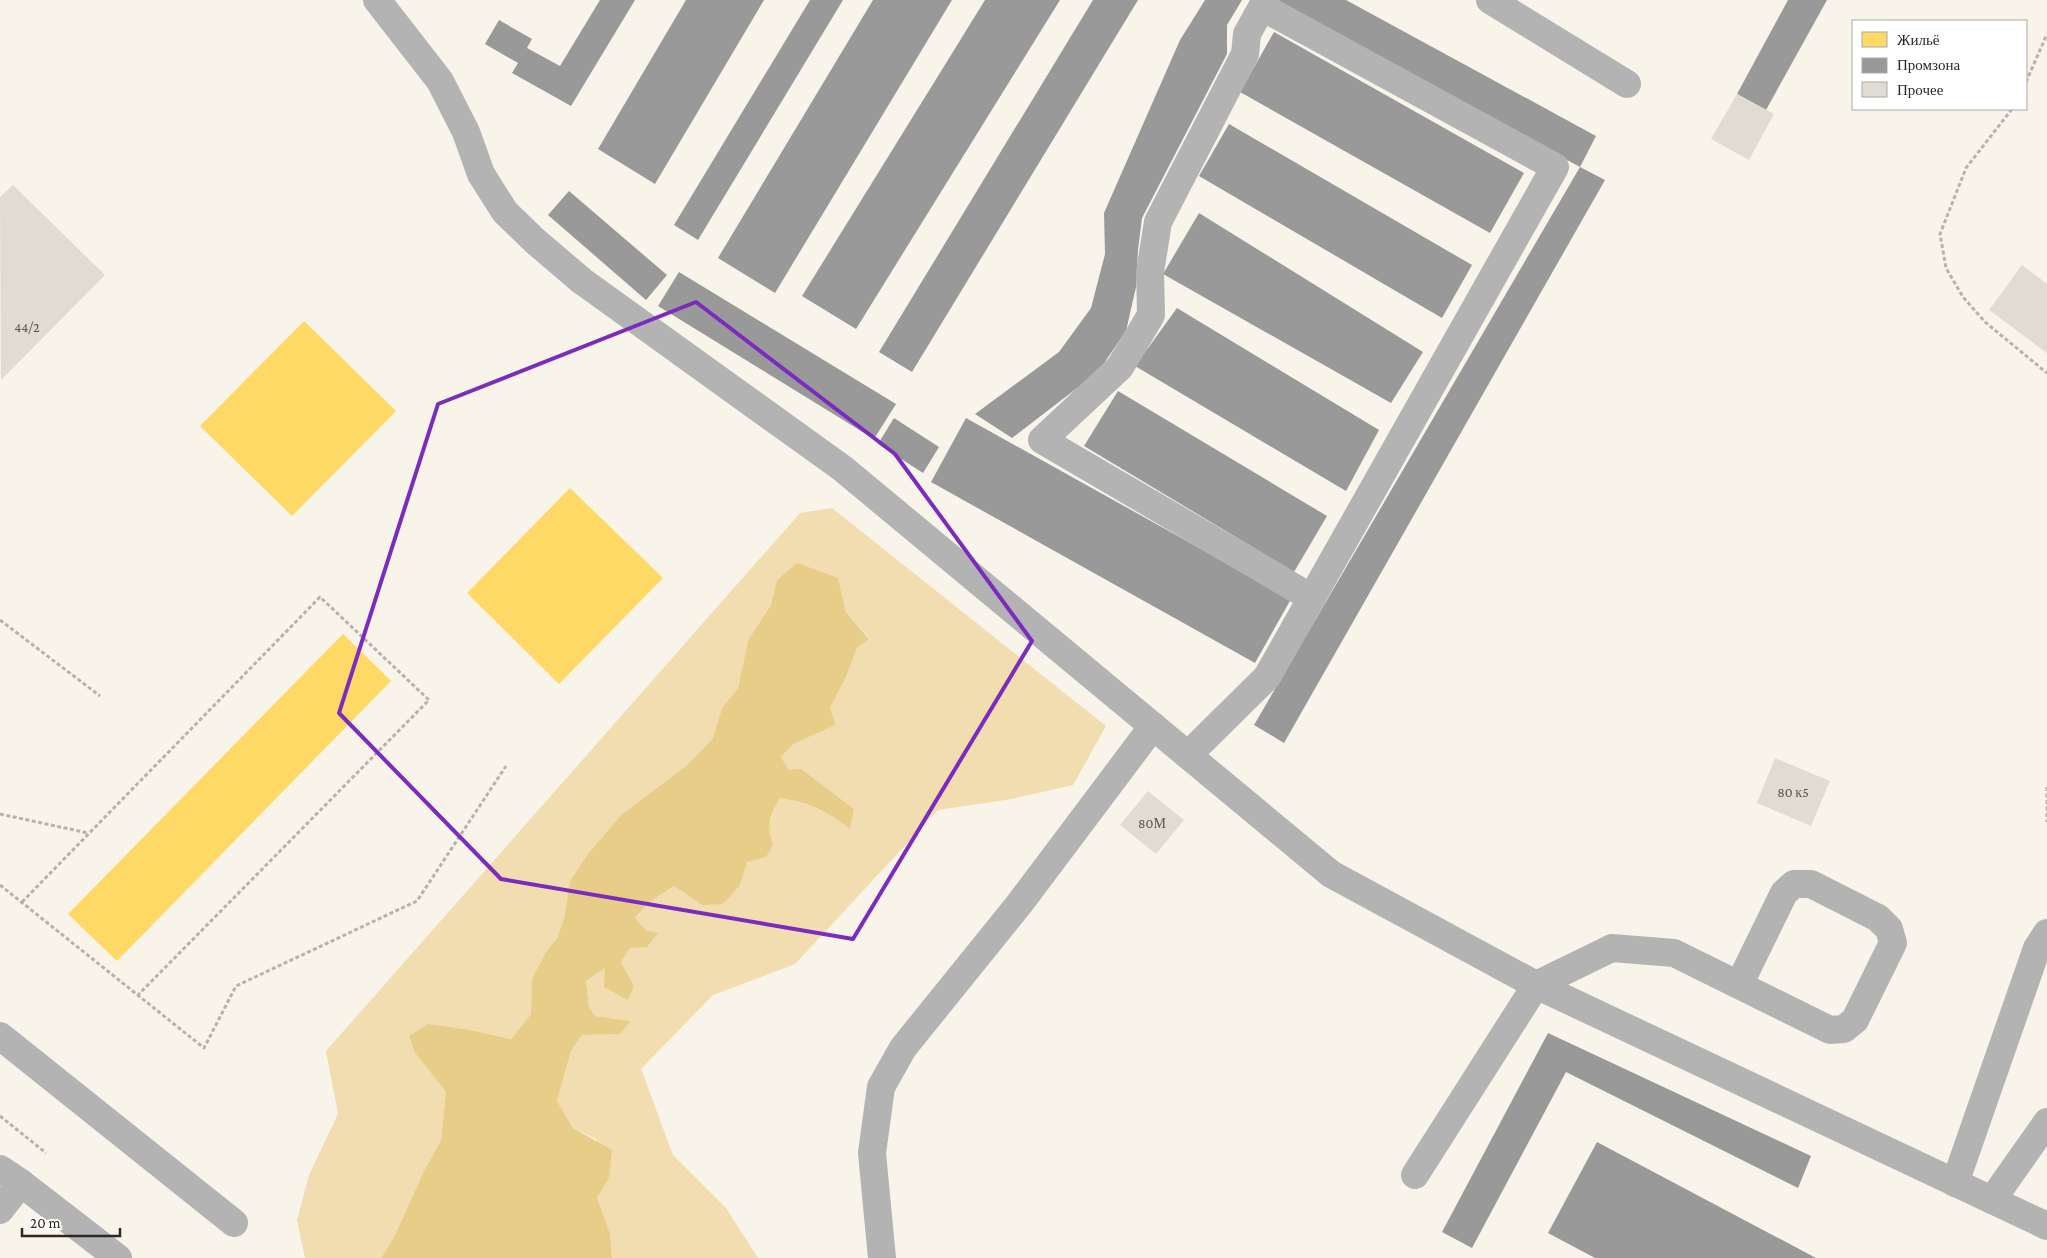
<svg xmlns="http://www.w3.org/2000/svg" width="2047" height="1258" font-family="'Crimson Pro',serif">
<rect width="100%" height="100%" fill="#f9f4e9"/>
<path fill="#f1ddb0" d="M 832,508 L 1106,726 L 1073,785 L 1012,799 L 938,810 L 795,964 L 713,995 L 641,1069 L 673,1155 L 726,1208 L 758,1258 L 612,1258 L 609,1234 L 597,1198 L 609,1178 L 596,1139 L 573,1128 L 557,1101 L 571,1051 L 582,1035 L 620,1034 L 631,1021 L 595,1016 L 589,1007 L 586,981 L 605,968 L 634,986 L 621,962 L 630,948 L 657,933 L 646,930 L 635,919 L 651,901 L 674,886 L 702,905 L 740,885 L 747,861 L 766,857 C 767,835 769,816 780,798 C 810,804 826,809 849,828 L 789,770 L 781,757 L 793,744 L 836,725 L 830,708 L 846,677 L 857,648 L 869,638 L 846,612 L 838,578 L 777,580 L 771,605 L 748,640 L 738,688 L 722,708 L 713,738 L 687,765 L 621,815 L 587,855 L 570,881 L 564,919 L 557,938 L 546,952 L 533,979 L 531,1014 L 511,1039 L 466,1029 L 429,1024 L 415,1053 L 446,1092 L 441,1140 L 423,1173 L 394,1237 L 381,1258 L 305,1258 L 297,1220 L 309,1175 L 338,1114 L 326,1051 L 800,513 Z"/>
<path fill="#e8cd88" d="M 797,563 L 838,578 L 846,612 L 869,639 L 857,648 L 846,677 L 830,708 L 836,725 L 793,744 L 781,757 L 789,770 L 801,769 L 854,809 L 850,829 C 826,810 810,803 780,798 C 770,815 766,826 773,845 L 766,857 L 747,862 L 740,885 L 723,904 L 702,905 L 674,886 L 651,901 L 635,918 L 646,930 L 658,933 L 647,947 L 630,948 L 621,962 L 634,986 L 628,1000 L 604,987 L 605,968 L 586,981 L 589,1007 L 595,1016 L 631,1021 L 620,1034 L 582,1035 L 571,1051 L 557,1101 L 573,1128 L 612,1150 L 609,1178 L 597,1198 L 610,1234 L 612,1258 L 381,1258 L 394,1237 L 423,1173 L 441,1140 L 446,1092 L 415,1053 L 409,1036 L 428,1024 L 466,1029 L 511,1039 L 531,1014 L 532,979 L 546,952 L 557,938 L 564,919 L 570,881 L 587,855 L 621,815 L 687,765 L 713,738 L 722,708 L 738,688 L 748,640 L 771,605 L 777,580 Z"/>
<g fill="#ffd966">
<path d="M 304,321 L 396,411 L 292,516 L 200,426 Z"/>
<path d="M 570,488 L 663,578 L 559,684 L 467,593 Z"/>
<path d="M 343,634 L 391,681 L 117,961 L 68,914 Z"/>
</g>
<g fill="#999">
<path d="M 600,0 L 635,0 L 571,106 L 512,73 L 518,63 L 485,44 L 499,20 L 532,39 L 527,48 L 560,66 Z"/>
<path d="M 686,0 L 764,0 L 655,184 L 598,149 Z"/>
<path d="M 810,0 L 843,0 L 698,240 L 674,225 Z"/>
<path d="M 873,0 L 952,0 L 775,293 L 718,258 Z"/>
<path d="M 985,0 L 1060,0 L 856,329 L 802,296 Z"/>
<path d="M 1093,0 L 1138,0 L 912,372 L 879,352 Z"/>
<path d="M 1205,0 L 1242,0 L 1227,25 L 1227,54 L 1142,218 L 1138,250 L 1136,287 L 1126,331 L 1098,372 L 1012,438 L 975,414 L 1059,352 L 1091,308 L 1105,254 L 1104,213 L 1180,40 Z"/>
<path d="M 1274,0 L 1346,0 L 1596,136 L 1580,167 Z"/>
<path d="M 1788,0 L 1827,0 L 1766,110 L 1737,94 Z"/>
<path d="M 1274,32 L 1524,173 L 1490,233 L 1240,92 Z"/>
<path d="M 1229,124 L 1472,265 L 1442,318 L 1199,176 Z"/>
<path d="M 1580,167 L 1605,180 L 1284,743 L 1254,725 Z"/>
<path d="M 569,191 L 667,275 L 646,300 L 548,215 Z"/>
<path d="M 1199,213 L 1423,352 L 1391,403 L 1163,274 Z"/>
<path d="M 679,272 L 896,404 L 874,439 L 658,306 Z"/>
<path d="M 1177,308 L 1379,430 L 1346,491 L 1135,366 Z"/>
<path d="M 1118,391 L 1327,516 L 1294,572 L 1084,446 Z"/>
<path d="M 894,418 L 939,447 L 923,473 L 878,444 Z"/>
<path d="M 966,418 L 1291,599 L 1255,663 L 931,482 Z"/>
<path d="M 1548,1033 L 1811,1156 L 1798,1188 L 1566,1072 L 1472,1248 L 1442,1232 Z"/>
<path d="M 1597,1142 L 1816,1258 L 1595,1258 L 1548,1233 Z"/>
</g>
<g fill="#e0dcd4">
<path d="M 1737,94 L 1774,114 L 1749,160 L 1711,139 Z"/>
<path d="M 13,185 L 105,275 L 1,380 L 0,197 Z"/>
<path d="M 2022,265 L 2047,284 L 2047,353 L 1989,310 Z"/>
<path d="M 1775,758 L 1830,781 L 1811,826 L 1757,803 Z"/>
<path d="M 1148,791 L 1184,820 L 1156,854 L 1120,825 Z"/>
</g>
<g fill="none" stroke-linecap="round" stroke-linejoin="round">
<g stroke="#b5b3b0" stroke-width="3" stroke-dasharray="4 2.5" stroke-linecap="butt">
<path d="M 2026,82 L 2047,34"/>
<path d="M 2012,109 L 1966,168 L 1940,234 L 1946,268 L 1963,297 L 1985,322 L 2047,373"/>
<path d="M 0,620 L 100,696"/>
<path d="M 2047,787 L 2047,822"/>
<path d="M 0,814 L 88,833"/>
<path d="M 0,885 L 204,1048 L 236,986 L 417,901 L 506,766"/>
<path d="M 22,902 L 320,597 L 429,700 L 138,995"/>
<path d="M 0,1116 L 46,1153"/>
</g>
<g stroke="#b4b3b4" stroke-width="28">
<path d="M 377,0 L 440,81 L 466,132 L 481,174 L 505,212 L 535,241 L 582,281 L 842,468 L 1331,874 L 1536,985 L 2047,1226"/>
<path d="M 1490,0 L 1627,84"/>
<path d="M 1188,755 L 1267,677 L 1555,167 L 1262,7 L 1247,34 L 1245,54 L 1158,222 L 1150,272 L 1151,315 L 1120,367 L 1042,440 L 1312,598"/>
<path d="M 0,1036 L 234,1223"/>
<path d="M 0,1169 L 21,1183 L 0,1210"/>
<path d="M 1415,1175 L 1536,985 L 1612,948 L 1674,953 L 1830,1030 L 1844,1029 L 1855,1020 L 1893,943 L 1889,929 L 1878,918 L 1811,884 L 1794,884 L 1784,893 L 1739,985"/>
<path d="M 21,1183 L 118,1258"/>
<path d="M 1955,1183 L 2037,948 L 2047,933"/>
<path d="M 1992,1200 L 2047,1122"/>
<path d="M 882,1258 L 872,1153 L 881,1087 L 903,1048 L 1020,903 L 1153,726"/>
</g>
</g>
<path fill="none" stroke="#7b2cbf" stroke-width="4" stroke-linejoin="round" d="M 696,302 L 895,454 L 1032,641 L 853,939 L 501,879 L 339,713 L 438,404 Z"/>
<g text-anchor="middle" stroke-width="5" stroke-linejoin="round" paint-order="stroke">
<g font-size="14" fill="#59564e">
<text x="27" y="332">44/2</text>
<text x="1793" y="797">80 к5</text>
<text x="1152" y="828">80М</text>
</g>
</g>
<rect x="1852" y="20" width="175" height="90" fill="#ffffff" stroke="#aba9a7"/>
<rect x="1862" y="32" width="25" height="15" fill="#ffd966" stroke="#aba9a7"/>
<text x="1897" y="45" font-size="15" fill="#2c2922">Жильё</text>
<rect x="1862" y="58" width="25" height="15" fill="#999999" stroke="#aba9a7"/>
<text x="1897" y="70" font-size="15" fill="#2c2922">Промзона</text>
<rect x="1862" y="82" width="25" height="15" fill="#e0dcd4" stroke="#aba9a7"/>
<text x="1897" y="95" font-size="15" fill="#2c2922">Прочее</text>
<path d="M22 1228v8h98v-8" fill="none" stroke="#2c2922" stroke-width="2.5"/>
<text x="30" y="1228" font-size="15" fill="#2c2922" stroke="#ffffff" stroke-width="4" paint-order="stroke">20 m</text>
</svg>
